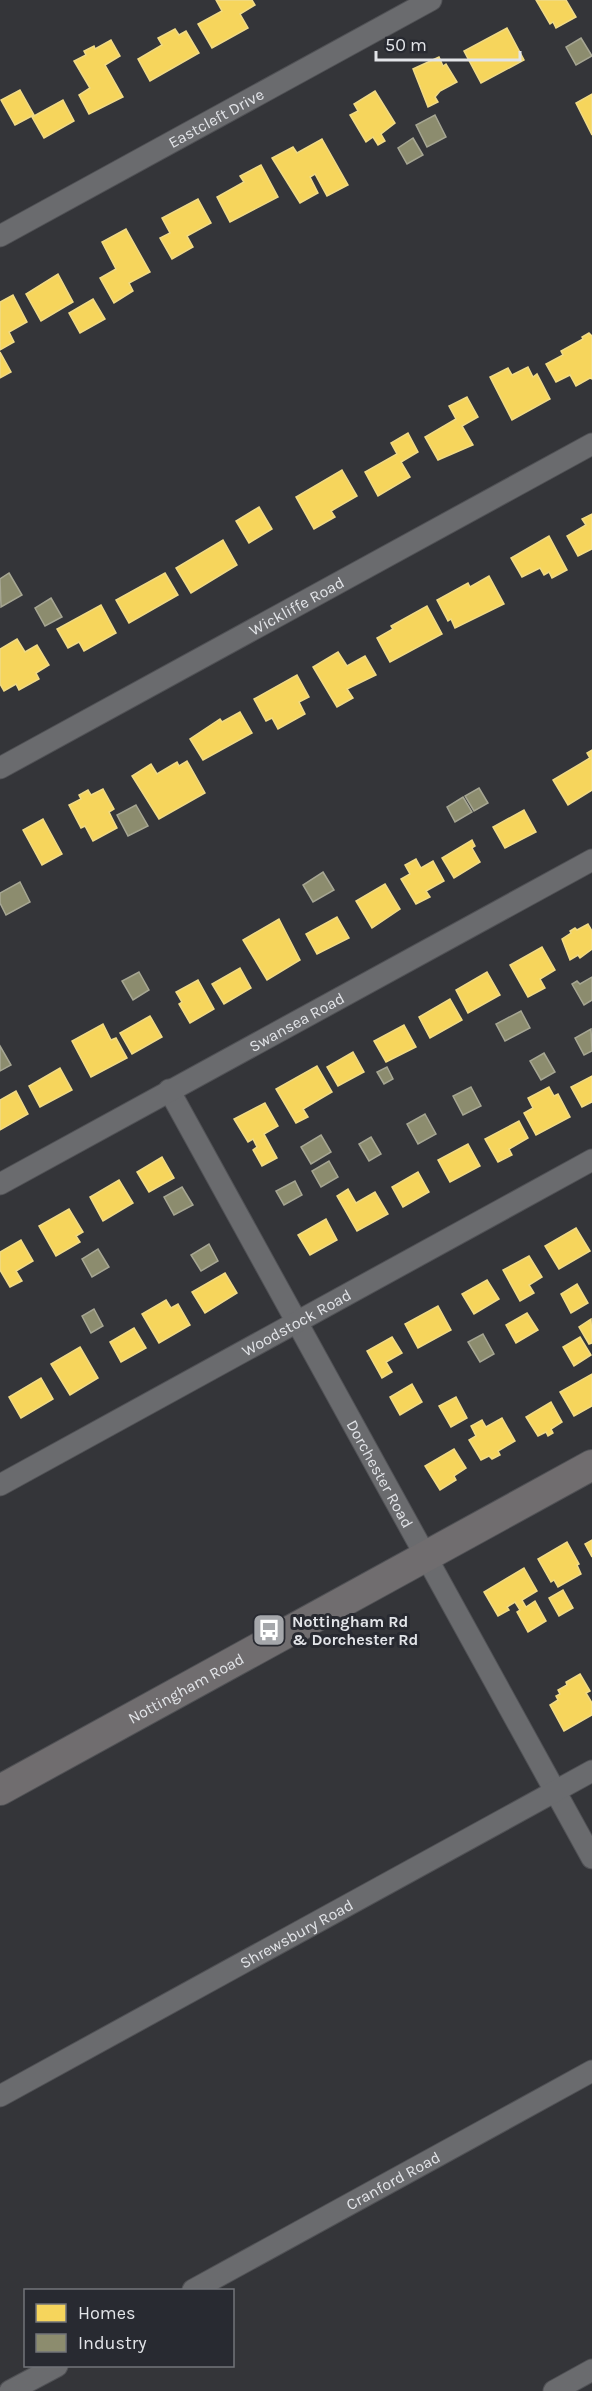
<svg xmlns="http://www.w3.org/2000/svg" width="592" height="2391" font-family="Karla,sans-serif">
<rect width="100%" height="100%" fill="#343539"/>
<g fill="#f6d55c" stroke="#f0da86" stroke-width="1.5">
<path d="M 216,0 L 252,0 L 255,5 L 240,14 L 248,28 L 212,48 L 198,24 L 222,11 Z"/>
<path d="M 536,0 L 566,0 L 576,17 L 556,28 L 553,22 L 550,24 Z"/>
<path d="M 507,28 L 524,60 L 481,83 L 464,51 Z"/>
<path d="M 175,29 L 179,35 L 186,31 L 199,53 L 150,81 L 138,59 L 162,45 L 158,38 Z"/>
<path d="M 111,40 L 120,56 L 105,65 L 123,97 L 89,114 L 79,95 L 90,88 L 74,61 L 86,55 L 84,51 L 94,46 L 95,49 Z"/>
<path d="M 439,57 L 443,66 L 446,64 L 457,82 L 440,91 L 435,97 L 438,102 L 428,107 L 413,69 Z"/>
<path d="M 20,90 L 34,115 L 15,125 L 1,100 Z"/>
<path d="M 375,91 L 395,123 L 381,134 L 385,141 L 378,145 L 373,137 L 366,142 L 350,115 L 358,111 L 354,104 Z"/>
<path d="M 592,94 L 592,135 L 576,103 Z"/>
<path d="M 63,100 L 74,121 L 44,138 L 32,117 Z"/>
<path d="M 322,139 L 348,185 L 327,196 L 315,174 L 310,177 L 318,193 L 300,203 L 272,158 L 293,147 L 297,153 Z"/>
<path d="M 261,165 L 278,197 L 230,222 L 217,197 L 244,182 L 240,176 Z"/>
<path d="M 198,199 L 211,223 L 187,236 L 193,247 L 172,259 L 160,238 L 170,233 L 162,218 Z"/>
<path d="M 126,229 L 150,272 L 129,283 L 133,291 L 114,303 L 100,278 L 116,269 L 102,242 Z"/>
<path d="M 58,274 L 73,302 L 41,321 L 26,294 Z"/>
<path d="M 13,295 L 27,322 L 9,332 L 14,342 L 0,350 L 0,302 Z"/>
<path d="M 93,299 L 105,319 L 80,333 L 69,313 Z"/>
<path d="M 589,333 L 592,336 L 592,379 L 590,378 L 576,386 L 570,375 L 556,382 L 546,364 L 563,355 L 561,351 L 583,339 L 582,337 Z"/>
<path d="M 0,352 L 11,372 L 0,378 Z"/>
<path d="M 528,367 L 533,377 L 537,374 L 550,399 L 512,420 L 490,377 L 508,368 L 512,375 Z"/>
<path d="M 467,397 L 478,417 L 462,426 L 473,445 L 438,460 L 425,437 L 456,419 L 449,406 Z"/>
<path d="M 408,433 L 418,452 L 401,462 L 410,477 L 378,496 L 365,472 L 397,454 L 391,443 Z"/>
<path d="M 342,470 L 357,496 L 331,511 L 335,517 L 314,529 L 296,497 Z"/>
<path d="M 259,507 L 272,529 L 249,543 L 236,521 Z"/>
<path d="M 592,514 L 592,549 L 578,556 L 567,536 L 586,525 L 582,519 Z"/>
<path d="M 549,536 L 567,570 L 552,578 L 549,572 L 544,575 L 540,568 L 522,577 L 511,558 Z"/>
<path d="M 223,540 L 237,565 L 191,593 L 176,568 Z"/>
<path d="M 165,573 L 178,595 L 129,623 L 116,600 Z"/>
<path d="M 489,576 L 504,604 L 455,628 L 451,619 L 448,621 L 437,600 L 468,583 L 470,587 Z"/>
<path d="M 101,605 L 116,633 L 84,651 L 79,642 L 68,648 L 57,629 Z"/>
<path d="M 427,606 L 442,634 L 390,662 L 377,638 L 393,629 L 391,626 Z"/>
<path d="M 17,639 L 25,652 L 37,645 L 49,665 L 36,673 L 39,679 L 19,690 L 16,684 L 4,691 L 0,684 L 0,649 Z"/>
<path d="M 338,652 L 347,666 L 365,656 L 376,675 L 347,689 L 353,698 L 337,707 L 313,667 Z"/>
<path d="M 297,675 L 309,697 L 299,702 L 305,714 L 278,729 L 272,718 L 266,721 L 254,699 Z"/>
<path d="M 240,712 L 252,733 L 203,760 L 190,739 L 220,719 L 222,722 Z"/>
<path d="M 592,750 L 592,790 L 568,805 L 553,780 L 590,758 L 587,753 Z"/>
<path d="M 187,761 L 205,793 L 159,819 L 132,776 L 151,764 L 157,774 L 177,762 L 179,766 Z"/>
<path d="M 103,789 L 114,809 L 109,812 L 117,828 L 93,841 L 85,826 L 81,828 L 69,805 L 81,799 L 79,795 L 88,790 L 91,795 Z"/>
<path d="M 524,810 L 536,832 L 505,848 L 493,827 Z"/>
<path d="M 43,819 L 62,854 L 42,865 L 23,830 Z"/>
<path d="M 472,840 L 475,846 L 472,848 L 480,862 L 454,878 L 442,858 Z"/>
<path d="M 416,859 L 421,868 L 433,861 L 444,881 L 426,891 L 430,897 L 416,904 L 401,879 L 410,874 L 405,865 Z"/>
<path d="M 385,884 L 400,909 L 372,928 L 356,901 Z"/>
<path d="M 337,917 L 349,938 L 317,954 L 306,934 Z"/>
<path d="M 279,919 L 300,960 L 267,980 L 243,940 Z"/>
<path d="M 588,924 L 592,931 L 592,949 L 580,958 L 578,955 L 570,960 L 562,939 L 571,933 L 570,931 L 575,928 L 577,930 Z"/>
<path d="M 542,947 L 555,970 L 540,979 L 545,988 L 528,997 L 510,965 Z"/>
<path d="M 240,968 L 251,988 L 224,1004 L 212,984 Z"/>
<path d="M 487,972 L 500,995 L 468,1013 L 456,990 Z"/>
<path d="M 198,980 L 214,1009 L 190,1023 L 179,1004 L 182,1002 L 176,992 Z"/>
<path d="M 450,999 L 462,1020 L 430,1038 L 419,1017 Z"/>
<path d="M 150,1016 L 162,1037 L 132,1054 L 120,1033 Z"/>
<path d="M 103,1024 L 111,1040 L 116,1038 L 127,1058 L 91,1077 L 72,1041 Z"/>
<path d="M 404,1025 L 416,1047 L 386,1062 L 374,1041 Z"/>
<path d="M 353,1052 L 364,1072 L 338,1086 L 327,1067 Z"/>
<path d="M 317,1066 L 332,1092 L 303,1109 L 308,1117 L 296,1123 L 276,1089 Z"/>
<path d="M 60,1068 L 72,1090 L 40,1107 L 29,1086 Z"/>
<path d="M 592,1076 L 592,1102 L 582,1107 L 571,1087 Z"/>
<path d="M 549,1087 L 554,1096 L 558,1094 L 570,1117 L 536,1135 L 524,1113 L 533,1108 L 528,1098 Z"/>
<path d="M 16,1091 L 28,1114 L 0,1130 L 0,1100 Z"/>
<path d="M 265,1103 L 278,1126 L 264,1134 L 277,1158 L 262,1166 L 253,1150 L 257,1147 L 253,1139 L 248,1142 L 234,1119 Z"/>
<path d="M 519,1121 L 528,1138 L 509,1149 L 512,1155 L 498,1162 L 485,1139 Z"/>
<path d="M 468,1144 L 480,1166 L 450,1182 L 438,1160 Z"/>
<path d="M 162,1157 L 174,1178 L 149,1192 L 137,1172 Z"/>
<path d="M 418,1172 L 429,1192 L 403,1207 L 392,1187 Z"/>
<path d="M 119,1180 L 133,1203 L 103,1221 L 90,1197 Z"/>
<path d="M 348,1189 L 356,1203 L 375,1192 L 388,1214 L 357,1231 L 337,1196 Z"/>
<path d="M 69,1209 L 83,1232 L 76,1236 L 80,1242 L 56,1256 L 39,1226 Z"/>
<path d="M 326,1219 L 337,1240 L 310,1255 L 298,1235 Z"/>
<path d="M 576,1228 L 590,1251 L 559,1269 L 545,1246 Z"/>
<path d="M 21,1240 L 33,1261 L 16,1271 L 22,1281 L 10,1287 L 0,1270 L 0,1252 Z"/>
<path d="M 529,1256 L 542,1277 L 529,1285 L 534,1293 L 520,1301 L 503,1270 Z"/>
<path d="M 225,1273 L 237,1293 L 205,1313 L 192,1292 Z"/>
<path d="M 487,1280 L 499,1299 L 474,1314 L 462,1294 Z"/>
<path d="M 577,1284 L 588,1303 L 571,1313 L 561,1294 Z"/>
<path d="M 166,1300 L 171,1308 L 178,1304 L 190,1325 L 159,1343 L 142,1314 Z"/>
<path d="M 438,1306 L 451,1330 L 418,1348 L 405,1324 Z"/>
<path d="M 527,1313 L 538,1330 L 516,1343 L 506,1325 Z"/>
<path d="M 591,1319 L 592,1343 L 589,1344 L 579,1327 Z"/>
<path d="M 134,1328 L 146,1348 L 121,1362 L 110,1342 Z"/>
<path d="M 392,1337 L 402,1353 L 386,1362 L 392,1372 L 382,1378 L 367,1351 Z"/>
<path d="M 580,1337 L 591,1355 L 574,1366 L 563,1347 Z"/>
<path d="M 80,1347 L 98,1378 L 70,1395 L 51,1364 Z"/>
<path d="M 592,1374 L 592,1406 L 574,1416 L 560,1392 Z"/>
<path d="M 41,1378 L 53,1399 L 21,1418 L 9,1397 Z"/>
<path d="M 412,1384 L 422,1402 L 400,1415 L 390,1397 Z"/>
<path d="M 456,1397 L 467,1418 L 451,1427 L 439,1406 Z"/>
<path d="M 551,1402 L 562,1422 L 551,1429 L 553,1433 L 548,1436 L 546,1432 L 538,1436 L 526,1417 Z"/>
<path d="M 502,1418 L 515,1441 L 498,1451 L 500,1455 L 492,1459 L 489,1456 L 481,1460 L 469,1440 L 476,1436 L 471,1426 L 482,1420 L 486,1427 Z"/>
<path d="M 454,1449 L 466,1468 L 454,1476 L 456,1480 L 440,1490 L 425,1466 Z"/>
<path d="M 592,1540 L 592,1557 L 585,1544 Z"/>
<path d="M 567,1542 L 579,1564 L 577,1565 L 581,1574 L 558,1587 L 554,1580 L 551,1582 L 538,1559 Z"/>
<path d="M 524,1568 L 537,1591 L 522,1600 L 526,1607 L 535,1601 L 546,1621 L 528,1632 L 517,1612 L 520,1610 L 515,1602 L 507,1607 L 509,1610 L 498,1616 L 484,1592 Z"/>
<path d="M 563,1590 L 573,1608 L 559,1616 L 549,1598 Z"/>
<path d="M 580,1674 L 590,1691 L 586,1693 L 592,1703 L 592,1715 L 564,1731 L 550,1705 L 558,1700 L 556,1696 L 560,1694 L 558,1690 L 567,1685 L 566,1682 Z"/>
</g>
<g fill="#8c8c6e" stroke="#a6a693" stroke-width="1.5">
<path d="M 581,38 L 592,56 L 576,65 L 566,47 Z"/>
<path d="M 435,115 L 446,137 L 427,147 L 416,125 Z"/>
<path d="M 413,138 L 423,155 L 407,164 L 398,148 Z"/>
<path d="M 9,573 L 22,595 L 1,607 L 0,579 Z"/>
<path d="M 51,598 L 62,617 L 45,626 L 35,608 Z"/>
<path d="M 479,788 L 488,803 L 474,811 L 465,796 Z"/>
<path d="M 463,797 L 472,812 L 455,822 L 447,807 Z"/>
<path d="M 136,805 L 148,826 L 128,836 L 117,815 Z"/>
<path d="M 323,872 L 334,890 L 313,902 L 303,885 Z"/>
<path d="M 20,882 L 30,902 L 6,915 L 0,903 L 0,893 Z"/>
<path d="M 139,972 L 149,990 L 133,1000 L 122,981 Z"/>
<path d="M 592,977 L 592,1000 L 584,1005 L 572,984 L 577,981 L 580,984 Z"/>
<path d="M 521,1011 L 530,1028 L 505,1041 L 496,1024 Z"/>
<path d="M 591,1029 L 592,1051 L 584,1055 L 575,1038 Z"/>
<path d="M 0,1046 L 11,1065 L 0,1071 Z"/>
<path d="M 544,1053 L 555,1072 L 541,1080 L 530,1061 Z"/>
<path d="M 387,1067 L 393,1079 L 384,1084 L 377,1072 Z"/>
<path d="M 471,1087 L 481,1106 L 463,1115 L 453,1096 Z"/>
<path d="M 425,1114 L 436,1134 L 418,1144 L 407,1124 Z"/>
<path d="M 321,1135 L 331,1152 L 311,1164 L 301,1147 Z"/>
<path d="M 371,1137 L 381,1154 L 369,1161 L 359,1144 Z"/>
<path d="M 329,1161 L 338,1177 L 321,1187 L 312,1171 Z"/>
<path d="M 295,1181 L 302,1195 L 284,1205 L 276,1191 Z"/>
<path d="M 182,1187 L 193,1205 L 174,1215 L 164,1197 Z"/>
<path d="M 209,1244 L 218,1261 L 201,1271 L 191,1255 Z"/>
<path d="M 98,1249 L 109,1267 L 92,1277 L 82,1259 Z"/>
<path d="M 94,1309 L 103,1326 L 91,1333 L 82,1316 Z"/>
<path d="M 483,1334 L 494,1354 L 480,1362 L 468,1342 Z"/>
</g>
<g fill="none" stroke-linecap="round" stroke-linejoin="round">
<g stroke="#505155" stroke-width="23">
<g id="street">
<path id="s1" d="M 0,236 L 431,0"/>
<path id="s2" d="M 0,768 L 592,444"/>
<path id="s3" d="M 169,1090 L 592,1858"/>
<path id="s4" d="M 0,1184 L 592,860"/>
<path id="s5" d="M 0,1485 L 592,1160"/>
<path id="s6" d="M 0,2096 L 592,1771"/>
<path id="s7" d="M 193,2290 L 592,2071"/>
<path d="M 10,2391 L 57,2366"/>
<path d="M 554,2391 L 592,2370"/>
</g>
</g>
<g stroke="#505155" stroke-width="32">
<g id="secondary">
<path id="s8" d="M 0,1790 L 592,1465"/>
</g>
</g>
<use href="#street" stroke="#6a6b6e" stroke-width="21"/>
<use href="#secondary" stroke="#706d6f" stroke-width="30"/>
</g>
<defs>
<g id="bus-square" transform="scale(1.725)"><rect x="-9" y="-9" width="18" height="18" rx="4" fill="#a5a7ab" stroke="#282a31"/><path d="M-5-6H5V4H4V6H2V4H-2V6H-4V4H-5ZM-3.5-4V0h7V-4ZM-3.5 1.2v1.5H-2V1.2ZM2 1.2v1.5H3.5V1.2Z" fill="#fff"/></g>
</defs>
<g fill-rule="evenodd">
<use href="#bus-square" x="269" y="1630"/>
</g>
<g text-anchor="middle" stroke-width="6" stroke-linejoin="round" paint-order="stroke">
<g font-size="16" fill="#e2e4e8" stroke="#282a31">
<text dy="6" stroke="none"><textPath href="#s1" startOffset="246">Eastcleft Drive</textPath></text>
<text dy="6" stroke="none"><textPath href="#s2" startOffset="338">Wickliffe Road</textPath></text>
<text dy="6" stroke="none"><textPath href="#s4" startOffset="338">Swansea Road</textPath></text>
<text dy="6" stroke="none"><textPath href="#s5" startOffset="338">Woodstock Road</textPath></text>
<text dy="6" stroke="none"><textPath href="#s3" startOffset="438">Dorchester Road</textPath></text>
<text dy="6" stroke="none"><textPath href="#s8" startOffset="212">Nottingham Road</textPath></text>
<text dy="6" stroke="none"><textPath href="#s6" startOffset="338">Shrewsbury Road</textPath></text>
<text dy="6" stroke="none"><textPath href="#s7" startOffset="228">Cranford Road</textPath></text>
</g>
<g font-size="16" font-weight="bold" fill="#e2e4e8" stroke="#282a31" text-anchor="start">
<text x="292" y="1627">Nottingham Rd<tspan x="292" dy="18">&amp; Dorchester Rd</tspan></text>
</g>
</g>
<rect x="24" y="2289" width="210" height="78" fill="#282a31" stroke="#72747a" stroke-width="1.5"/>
<rect x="36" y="2304" width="30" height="18" fill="#f6d55c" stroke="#72747a" stroke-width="1.5"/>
<text x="78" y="2319" font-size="18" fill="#e2e4e8">Homes</text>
<rect x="36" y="2334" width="30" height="18" fill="#8c8c6e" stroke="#72747a" stroke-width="1.5"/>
<text x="78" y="2349" font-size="18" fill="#e2e4e8">Industry</text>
<path d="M376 51v9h144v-9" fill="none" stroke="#e2e4e8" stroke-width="3"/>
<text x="385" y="51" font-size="18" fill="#e2e4e8" stroke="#282a31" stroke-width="4.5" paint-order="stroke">50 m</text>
</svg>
